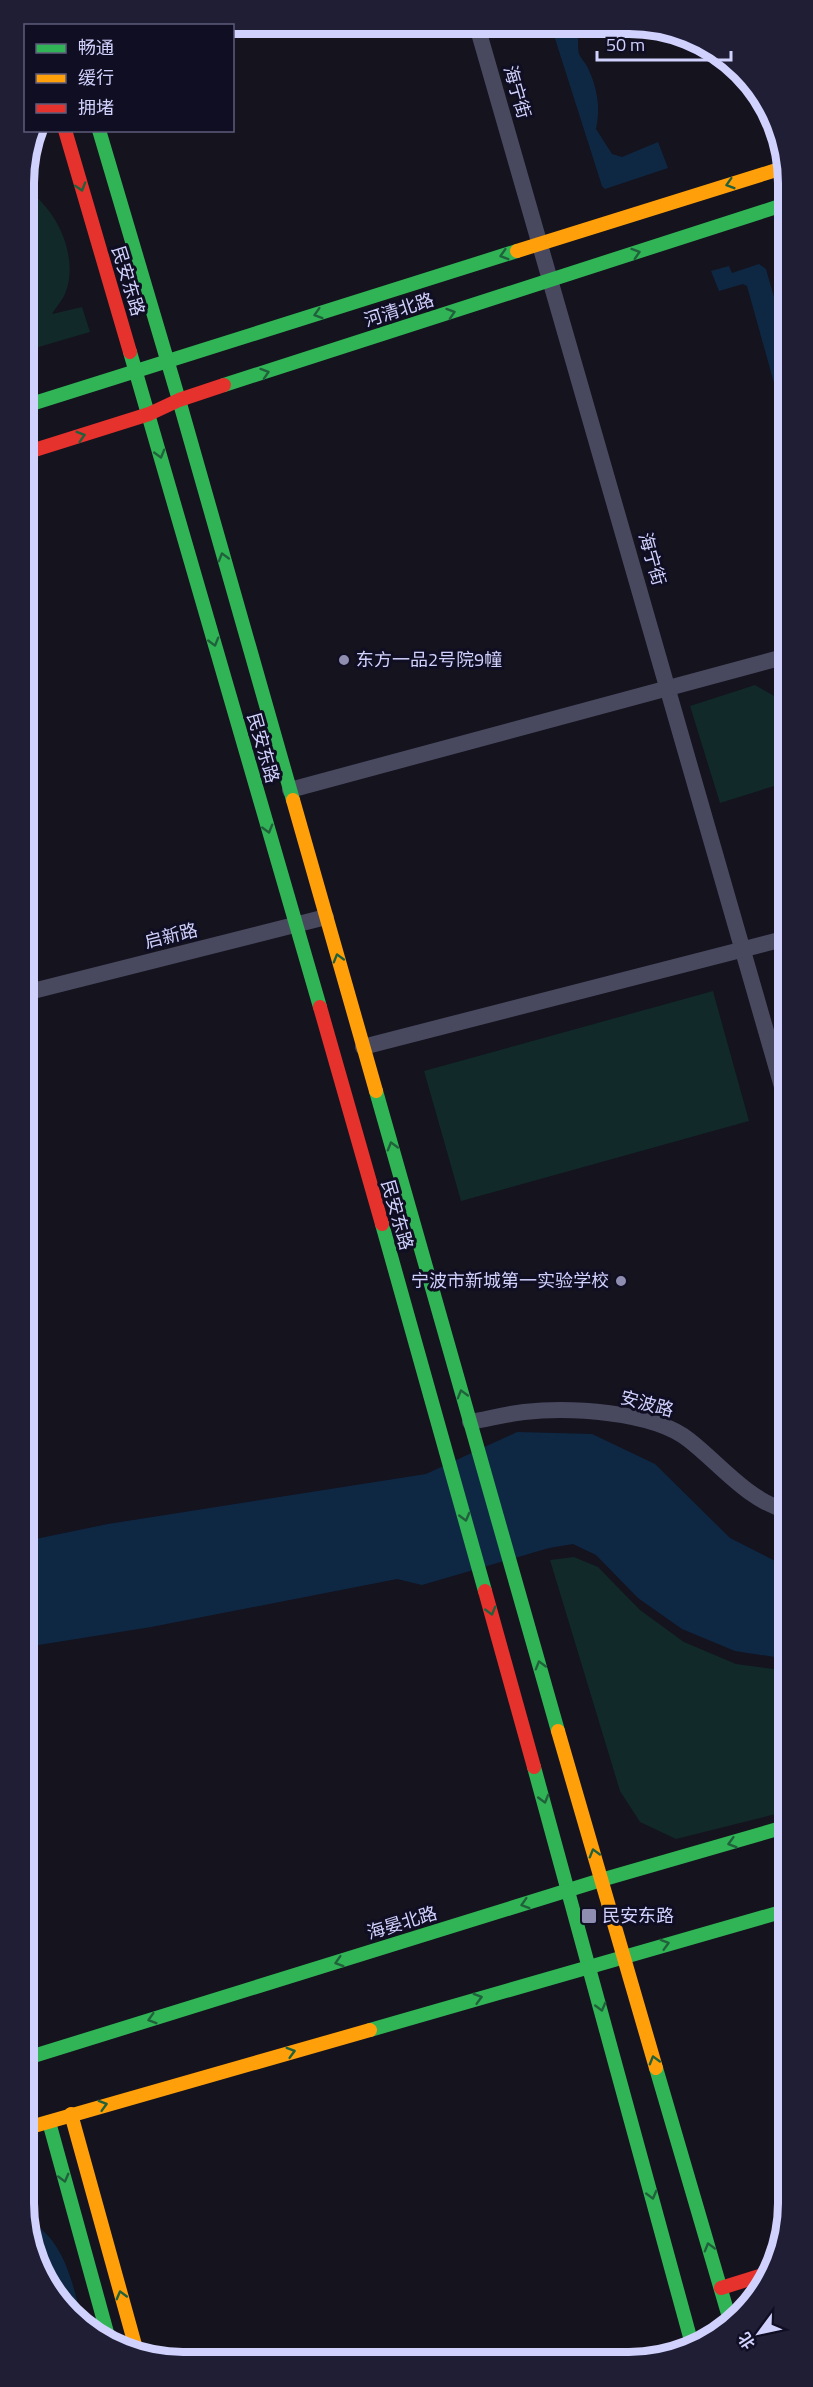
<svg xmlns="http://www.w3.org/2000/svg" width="813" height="2387" font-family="'Titillium Web','Noto Sans SC',sans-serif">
<rect width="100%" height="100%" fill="#14131e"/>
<g fill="#112928">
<path d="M 24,188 C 57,207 80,258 65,294 C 62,301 56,307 52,314 L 82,307 L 90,332 L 25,351 Z"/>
<path d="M 755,685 L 781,700 L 787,719 L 787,782 L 720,803 L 690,706 Z"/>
<path d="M 713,991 L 749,1121 L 461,1201 L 424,1071 Z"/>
<path d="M 574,1557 L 598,1567 L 640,1610 L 684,1642 L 736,1664 L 788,1671 L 788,1811 L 676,1839 L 640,1822 L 620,1791 L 550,1560 Z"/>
</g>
<g fill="#0e2844">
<path d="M 551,26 L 577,27 C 579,36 577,46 579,54 C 581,58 585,63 587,66 C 597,87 601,107 596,129 L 612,154 L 622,157 L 658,142 L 668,168 L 605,189 L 602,186 Z"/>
<path d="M 759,264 L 766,269 L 786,340 L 786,426 L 747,286 L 743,284 L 719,291 L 711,271 L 729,266 L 732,273 Z"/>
<path d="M 517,1432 L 592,1434 L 655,1464 L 730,1538 L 777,1562 L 788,1551 L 788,1659 L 735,1651 L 682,1629 L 638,1598 L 596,1555 L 573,1544 L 549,1548 L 422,1585 L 397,1579 L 151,1627 L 26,1647 L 26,1541 L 108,1524 L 426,1474 Z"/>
<path d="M 27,2219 C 66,2241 72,2283 83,2323 L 71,2317 L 27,2235 Z"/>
</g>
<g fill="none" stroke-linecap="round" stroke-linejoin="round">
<g stroke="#48495f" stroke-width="16">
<path d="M 477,26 L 787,1104"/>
<path d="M 290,790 L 787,656"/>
<path d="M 25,993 L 326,917"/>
<path d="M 363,1047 L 787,938"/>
<path d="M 470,1422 C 488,1419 506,1414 524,1412 C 568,1407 653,1411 689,1440 C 720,1464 748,1501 788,1511"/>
</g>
<g stroke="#30b455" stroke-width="14">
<path d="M 99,130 L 179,400 L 293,800"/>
<path d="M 130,352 L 320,1007"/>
<path d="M 224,385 L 786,204"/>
<path d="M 25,406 L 517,251"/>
<path d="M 376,1091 L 558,1731"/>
<path d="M 382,1224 L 485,1591"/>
<path d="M 534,1767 L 693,2348"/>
<path d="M 370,2030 L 788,1910"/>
<path d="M 27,2058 L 601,1880 L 788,1826"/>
<path d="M 656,2068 L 731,2324"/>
<path d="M 49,2122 L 108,2336"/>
</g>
<g stroke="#ff9f0a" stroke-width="14">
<path d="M 517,251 L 786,167"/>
<path d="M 293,800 L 376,1091"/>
<path d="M 558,1731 L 656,2068"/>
<path d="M 71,2114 L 137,2352"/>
<path d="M 27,2128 L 370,2030"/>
</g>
<g stroke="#e5322d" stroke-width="14">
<path d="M 65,130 L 130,352"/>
<path d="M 25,453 L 149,414 L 179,400 L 224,385"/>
<path d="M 320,1007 L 382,1224"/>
<path d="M 485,1591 L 534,1767"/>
<path d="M 721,2288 L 772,2272"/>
</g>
</g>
<defs><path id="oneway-chevron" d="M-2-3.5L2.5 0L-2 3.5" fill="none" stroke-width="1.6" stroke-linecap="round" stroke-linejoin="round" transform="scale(1.5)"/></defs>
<g stroke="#20613c">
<use href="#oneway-chevron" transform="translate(730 184) rotate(163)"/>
<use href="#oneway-chevron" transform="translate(81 187) rotate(73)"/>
<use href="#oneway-chevron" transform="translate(636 253) rotate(-18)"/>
<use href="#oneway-chevron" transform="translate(504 255) rotate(163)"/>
<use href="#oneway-chevron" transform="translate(451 313) rotate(-18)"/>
<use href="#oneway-chevron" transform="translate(318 314) rotate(163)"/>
<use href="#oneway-chevron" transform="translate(265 373) rotate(-18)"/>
<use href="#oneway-chevron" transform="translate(81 436) rotate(-17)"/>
<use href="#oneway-chevron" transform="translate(160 454) rotate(74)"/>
<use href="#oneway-chevron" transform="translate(223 557) rotate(-106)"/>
<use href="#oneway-chevron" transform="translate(214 642) rotate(74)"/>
<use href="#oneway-chevron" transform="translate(268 829) rotate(74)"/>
<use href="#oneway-chevron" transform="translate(338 958) rotate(-106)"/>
<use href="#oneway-chevron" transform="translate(392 1146) rotate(-106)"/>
<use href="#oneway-chevron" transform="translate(462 1394) rotate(-106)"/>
<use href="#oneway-chevron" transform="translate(465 1517) rotate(75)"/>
<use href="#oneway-chevron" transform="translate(491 1611) rotate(74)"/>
<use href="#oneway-chevron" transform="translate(540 1665) rotate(-106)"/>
<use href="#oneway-chevron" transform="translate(544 1799) rotate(74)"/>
<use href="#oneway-chevron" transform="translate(732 1843) rotate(164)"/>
<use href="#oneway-chevron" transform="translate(594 1853) rotate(-106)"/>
<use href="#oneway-chevron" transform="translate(525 1904) rotate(163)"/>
<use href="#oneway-chevron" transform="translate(665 1944) rotate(-16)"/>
<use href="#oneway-chevron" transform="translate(339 1962) rotate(163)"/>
<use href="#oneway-chevron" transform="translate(478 1998) rotate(-16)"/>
<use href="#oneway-chevron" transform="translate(601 2007) rotate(75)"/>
<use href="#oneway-chevron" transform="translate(152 2019) rotate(163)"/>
<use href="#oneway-chevron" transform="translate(291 2052) rotate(-16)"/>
<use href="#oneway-chevron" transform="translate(654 2060) rotate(-106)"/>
<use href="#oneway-chevron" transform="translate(103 2105) rotate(-16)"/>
<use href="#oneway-chevron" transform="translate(64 2178) rotate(75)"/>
<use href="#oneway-chevron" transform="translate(652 2195) rotate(75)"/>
<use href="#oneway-chevron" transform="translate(709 2247) rotate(-106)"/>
<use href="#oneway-chevron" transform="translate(121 2295) rotate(-105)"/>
</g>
<g fill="#8f8eb0" stroke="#100e23" stroke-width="2">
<circle cx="344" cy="660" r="6"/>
<circle cx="621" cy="1281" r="6"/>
<rect x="581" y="1908" width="16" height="16" rx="3"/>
</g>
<g text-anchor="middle" stroke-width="6" stroke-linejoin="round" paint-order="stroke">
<g font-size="18" fill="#d1d1fe" stroke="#100e23">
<text transform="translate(517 92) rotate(74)" y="6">海宁街</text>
<text transform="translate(128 281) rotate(73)" y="6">民安东路</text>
<text transform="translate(399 310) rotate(-18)" y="6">河清北路</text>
<text transform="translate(652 559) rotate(74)" y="6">海宁街</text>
<text transform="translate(263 748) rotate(74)" y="6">民安东路</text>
<text transform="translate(171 936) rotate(-14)" y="6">启新路</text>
<text transform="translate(397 1215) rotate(74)" y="6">民安东路</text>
<text transform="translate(647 1404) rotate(15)" y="6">安波路</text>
<text transform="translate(402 1923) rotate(-17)" y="6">海晏北路</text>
</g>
<g font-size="18" fill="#d1d1fe" stroke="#100e23" text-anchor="start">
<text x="356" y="666">东方一品2号院9幢</text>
<text x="609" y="1287" text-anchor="end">宁波市新城第一实验学校</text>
<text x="602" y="1922">民安东路</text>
</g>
</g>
<path d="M0 0H813V2387H0ZM183 34H629A149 149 0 0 1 778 183V2203A149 149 0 0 1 629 2352H183A149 149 0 0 1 34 2203V183A149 149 0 0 1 183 34Z" fill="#1f1e35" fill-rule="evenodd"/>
<path fill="none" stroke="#d1d1fe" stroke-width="8" d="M183 34H629A149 149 0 0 1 778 183V2203A149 149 0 0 1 629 2352H183A149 149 0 0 1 34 2203V183A149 149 0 0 1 183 34Z"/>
<rect x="24" y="24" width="210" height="108" fill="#100e23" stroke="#5d5c7b" stroke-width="1.5"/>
<rect x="36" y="44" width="30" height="9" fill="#30b455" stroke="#5d5c7b" stroke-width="1.5"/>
<text x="78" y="54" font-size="18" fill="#d1d1fe">畅通</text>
<rect x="36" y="74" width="30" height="9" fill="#ff9f0a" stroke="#5d5c7b" stroke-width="1.5"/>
<text x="78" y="84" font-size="18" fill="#d1d1fe">缓行</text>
<rect x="36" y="104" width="30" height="9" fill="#e5322d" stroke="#5d5c7b" stroke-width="1.5"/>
<text x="78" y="114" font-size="18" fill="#d1d1fe">拥堵</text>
<g transform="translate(759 2333) rotate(237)" stroke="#100e23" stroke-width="4.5" paint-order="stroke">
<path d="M0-4.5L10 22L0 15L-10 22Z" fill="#d1d1fe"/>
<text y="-9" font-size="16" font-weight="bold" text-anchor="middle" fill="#d1d1fe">北</text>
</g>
<path d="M597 51v9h134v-9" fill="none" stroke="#d1d1fe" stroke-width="3"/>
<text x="606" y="51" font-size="18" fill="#d1d1fe" stroke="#100e23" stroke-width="4.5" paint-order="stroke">50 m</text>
</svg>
